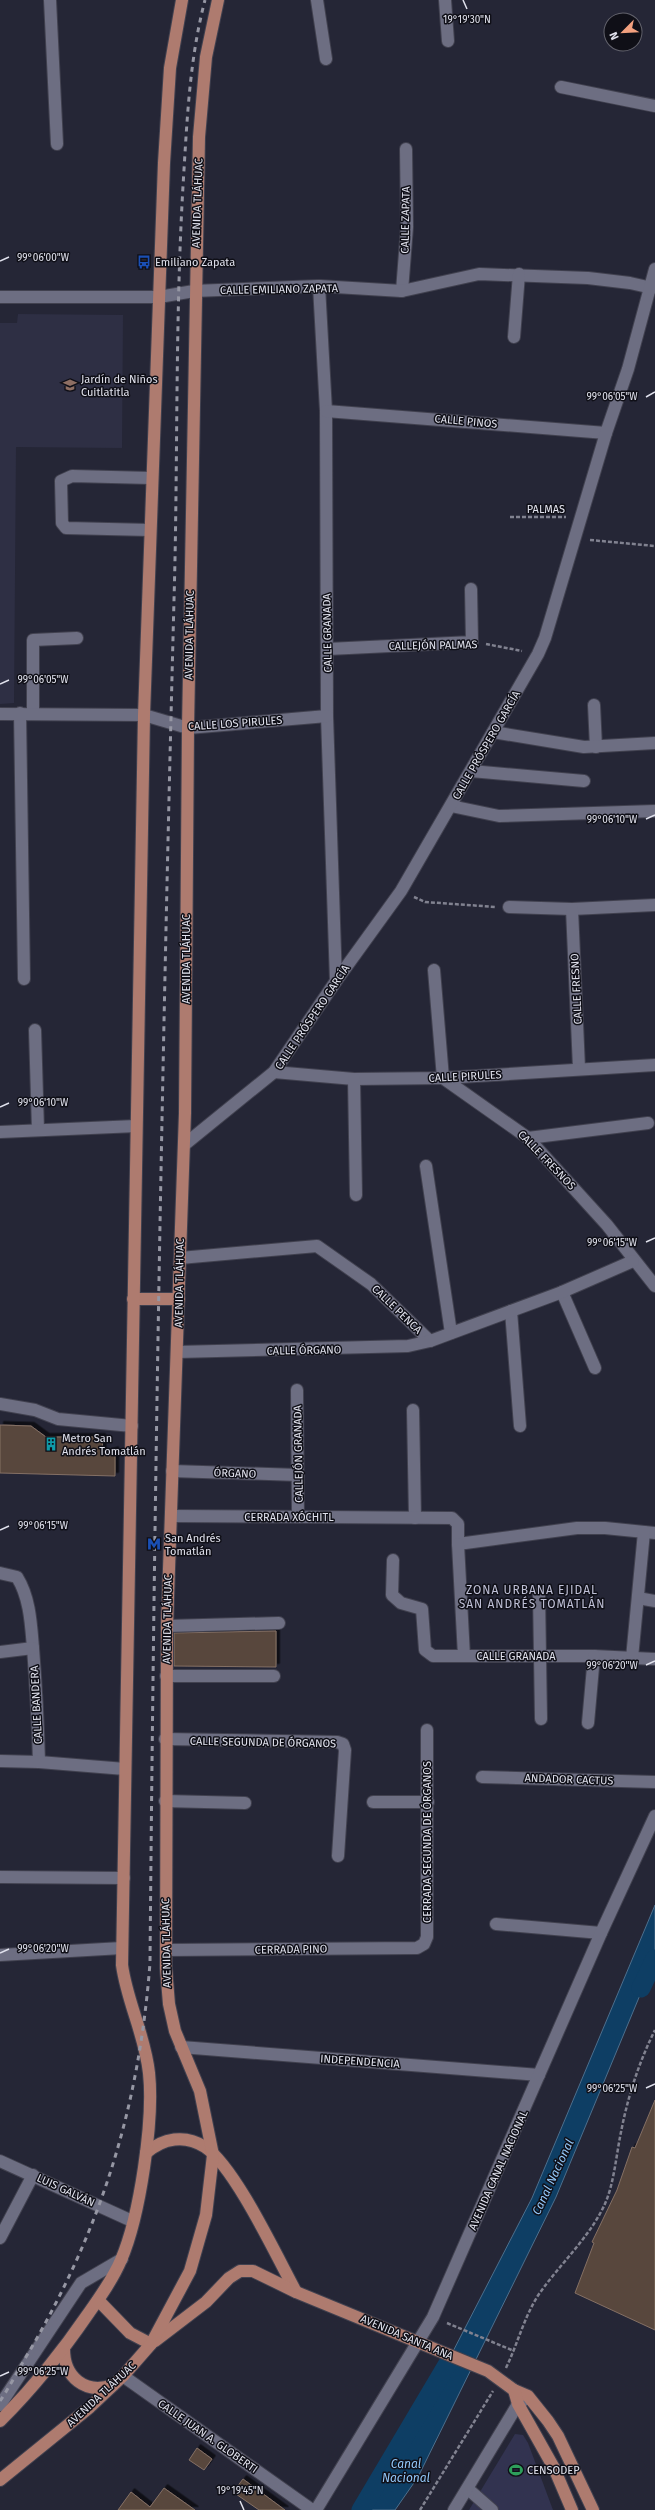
<svg xmlns="http://www.w3.org/2000/svg" width="655" height="2510" font-family="'Fira Sans',sans-serif">
<defs>
<filter id="shadow"><feDropShadow dx="3.5" dy="-3.5" stdDeviation="0" flood-color="#0009"/></filter>
</defs>
<rect width="100%" height="100%" fill="#252636"/>
<path fill="#2e2f44" d="M 18,314 L 123,315 L 122,448 L 16,447 L 14,703 L 0,704 L 0,323 L 17,323 Z"/>
<path fill="#323350" d="M 515,2434 L 523,2435 L 528,2443 L 553,2510 L 469,2510 Z"/>
<path fill="#0e3e64" stroke="#4d6f8d" d="M 655,1905 L 655,1959 L 556,2197 L 418,2477 L 395,2510 L 364,2510 L 396,2462 L 532,2198 Z"/>
<g fill="none" stroke-linecap="round" stroke-linejoin="round">
<g stroke="#0e3e64" stroke-width="19">
<path d="M 641,1988 L 655,1959"/>
<path d="M 361,2510 L 450,2360"/>
</g>
</g>
<g fill="#59473c" stroke="#847065" filter="url(#shadow)">
<path d="M 0,1425 L 31,1426 L 46,1437 L 102,1437 L 103,1454 L 115,1450 L 115,1476 L 0,1473 Z"/>
<path d="M 276,1631 L 276,1667 L 174,1666 L 174,1633 Z"/>
<path d="M 655,2100 L 655,2330 L 575,2293 L 594,2243 L 592,2242 L 617,2190 L 632,2147 L 635,2148 Z"/>
<path d="M 197,2448 L 212,2459 L 204,2470 L 189,2460 Z"/>
<path d="M 243,2479 L 285,2510 L 259,2510 L 233,2492 Z"/>
<path d="M 164,2488 L 195,2510 L 118,2510 L 131,2492 L 150,2507 Z"/>
</g>
<g fill="none" stroke-linecap="round" stroke-linejoin="round">
<g stroke="#41414f" stroke-width="14">
<g id="minor">
<path d="M 50,0 L 57,144"/>
<path d="M 317,0 L 326,59"/>
<path d="M 445,0 L 448,41"/>
<path d="M 561,87 L 655,106"/>
<path d="M 319,286 L 326,411 L 327,716 L 336,981"/>
<path d="M 402,291 L 407,227 L 406,149"/>
<path d="M 0,297 L 159,297 L 194,291 L 319,286 L 402,291 L 479,274 L 588,278 L 630,283 L 652,288"/>
<path d="M 514,337 L 519,274"/>
<path d="M 326,411 L 606,433"/>
<path d="M 150,530 L 66,528 L 62,523 L 61,481 L 72,476 L 151,478"/>
<path d="M 328,649 L 472,642 L 471,589"/>
<path d="M 594,705 L 596,747"/>
<path d="M 20,713 L 24,979"/>
<path d="M 33,713 L 33,640 L 77,638"/>
<path d="M 0,714 L 144,715 L 188,728 L 327,716"/>
<path d="M 493,732 L 584,747 L 655,743"/>
<path d="M 471,771 L 584,781"/>
<path d="M 451,806 L 499,816 L 655,811"/>
<path d="M 509,907 L 572,909 L 655,905"/>
<path d="M 572,909 L 579,1068"/>
<path d="M 434,970 L 443,1078 L 528,1138 L 607,1225 L 655,1286"/>
<path d="M 35,1030 L 38,1130"/>
<path d="M 274,1072 L 354,1079 L 443,1078 L 655,1065"/>
<path d="M 354,1079 L 356,1195"/>
<path d="M 0,1132 L 136,1126"/>
<path d="M 528,1138 L 648,1123"/>
<path d="M 184,1145 L 274,1072 L 336,981 L 401,891 L 538,654 L 545,638 L 606,433 L 628,369 L 655,269"/>
<path d="M 426,1166 L 451,1333"/>
<path d="M 180,1258 L 317,1246 L 371,1284 L 430,1341"/>
<path d="M 562,1292 L 595,1368"/>
<path d="M 511,1311 L 520,1426"/>
<path d="M 177,1352 L 408,1346 L 430,1341 L 562,1292 L 633,1261"/>
<path d="M 297,1390 L 298,1517"/>
<path d="M 0,1404 L 35,1410 L 58,1419 L 132,1426"/>
<path d="M 413,1410 L 415,1518"/>
<path d="M 172,1471 L 298,1475"/>
<path d="M 171,1516 L 452,1518 L 458,1524 L 458,1544 L 577,1528 L 605,1528 L 655,1533"/>
<path d="M 458,1544 L 464,1656"/>
<path d="M 393,1560 L 392,1595 L 401,1603 L 422,1609 L 425,1650 L 433,1656 L 594,1656 L 655,1659"/>
<path d="M 0,1573 L 17,1577 C 30,1598 31,1624 33,1648 C 36,1686 38,1723 39,1762"/>
<path d="M 539,1594 L 541,1719"/>
<path d="M 638,1598 L 655,1601"/>
<path d="M 167,1626 L 279,1623"/>
<path d="M 0,1652 L 33,1648"/>
<path d="M 632,1658 L 644,1532"/>
<path d="M 166,1676 L 274,1676"/>
<path d="M 588,1723 L 594,1656"/>
<path d="M 165,1739 L 337,1742 L 343,1744 L 345,1750 L 338,1856"/>
<path d="M 0,1761 L 39,1762 L 125,1769"/>
<path d="M 482,1777 L 655,1782"/>
<path d="M 165,1801 L 245,1803"/>
<path d="M 373,1802 L 428,1802"/>
<path d="M 0,1877 L 124,1878"/>
<path d="M 496,1924 L 601,1933"/>
<path d="M 166,1950 L 417,1948 L 424,1944 L 427,1937 L 427,1730"/>
<path d="M 0,1955 L 122,1948"/>
<path d="M 181,2047 L 539,2075"/>
<path d="M 0,2161 L 132,2221"/>
<path d="M 0,2238 L 33,2175"/>
<path d="M 123,2376 L 312,2510"/>
<path d="M 0,2405 L 81,2283 L 122,2259"/>
<path d="M 468,2489 L 492,2510"/>
<path d="M 316,2510 L 433,2317 L 601,1933 L 655,1816"/>
<path d="M 454,2510 L 518,2404 L 525,2399"/>
</g>
</g>
<g stroke="#41414f" stroke-width="14">
<g id="major">
<path d="M 133,1299 L 179,1299"/>
<path d="M 146,2153 C 163,2138 185,2134 205,2147 C 235,2167 277,2257 296,2292"/>
<path d="M 98,2300 L 130,2333 L 151,2344"/>
<path d="M 155,2341 L 206,2302 L 229,2278 L 240,2271 L 253,2271 L 296,2292 L 488,2371 L 514,2390 L 528,2396 L 548,2421 L 558,2436 L 593,2510"/>
<path d="M 64,2349 C 64,2377 85,2395 113,2385"/>
<path d="M 514,2390 L 518,2404 L 554,2468 L 572,2510"/>
<path d="M 0,2421 C 33,2388 62,2352 88,2314 C 100,2297 113,2279 121,2260 C 140,2216 154,2120 149,2073 C 145,2035 127,2002 122,1965 L 144,715 L 164,163 L 170,68 L 182,0"/>
<path d="M 0,2480 L 90,2407 L 123,2376 L 151,2344 L 190,2271 L 206,2215 L 213,2155 L 200,2091 L 175,2031 L 169,2004 L 166,1968 L 167,1626 L 185,1113 L 188,728 L 199,137 L 206,57 L 218,0"/>
</g>
</g>
<g stroke="#818290" stroke-width="2.5" stroke-dasharray="4 2" stroke-linecap="butt">
<path d="M 510,517 L 566,517"/>
<path d="M 590,540 L 655,546"/>
<path d="M 486,644 L 522,651"/>
<path d="M 414,897 L 425,902 L 496,907"/>
<path d="M 447,2323 L 514,2351"/>
<path d="M 506,2368 C 518,2343 524,2317 539,2294 C 560,2264 588,2239 604,2206 C 614,2185 616,2156 621,2132 C 628,2096 639,2062 655,2030"/>
<path d="M 420,2510 L 493,2391"/>
</g>
<use href="#minor" stroke="#6d6e82" stroke-width="12"/>
<use href="#major" stroke="#ae7b6f" stroke-width="12"/>
<path stroke="#9697a4" stroke-width="3" stroke-dasharray="5 5" stroke-linecap="butt" d="M 0,2401 C 11,2385 19,2368 29,2352 C 102,2227 139,2107 150,1963 C 154,1508 162,1054 174,600 C 178,462 175,324 183,186 C 187,123 189,61 205,0"/>
</g>
<path fill="none" stroke="#e1e2ed" stroke-width="1.5" d="M 463,0 L 467,9M 0,261 L 9,257M 646,397 L 655,392M 0,684 L 9,680M 646,819 L 655,815M 0,1107 L 9,1103M 646,1242 L 655,1238M 0,1530 L 9,1526M 646,1665 L 655,1661M 0,1953 L 9,1949M 646,2088 L 655,2084M 0,2376 L 9,2372M 240,2501 L 244,2510"/>
<defs>
<g id="bus-bare" transform="scale(1.08)"><path d="M-5-6H5V4H4V6H2V4H-2V6H-4V4H-5ZM-3.5-4V0h7V-4ZM-3.5 1.2v1.5H-2V1.2ZM2 1.2v1.5H3.5V1.2Z" fill="#1a4fb4" stroke="#0f0f17" stroke-width="2.5" paint-order="stroke"/></g>
<g id="school-bare" transform="scale(1.08)"><path d="M0-5L7-2L0 1L-7-2ZM-4 1L0 2.5L4 1V4Q0 6-4 4Z" fill="#8d6e63" stroke="#0f0f17" stroke-width="2.5" paint-order="stroke"/></g>
<g id="building-bare" transform="scale(1.08)"><path d="M-4-6H4V6H1V3H-1V6H-4ZM-2.5-4.3h1.7v1.8h-1.7ZM.8-4.3h1.7v1.8H.8ZM-2.5-1h1.7V.8h-1.7ZM.8-1h1.7V.8H.8Z" fill="#0f9aa8" stroke="#0f0f17" stroke-width="2.5" paint-order="stroke"/></g>
<g id="metro-bare" transform="scale(1.08)"><path d="M-5.5 5V-5H-3L0 0L3-5H5.5V5H3V-.5L0 4L-3-.5V5Z" fill="#1a4fb4" stroke="#0f0f17" stroke-width="2.5" paint-order="stroke"/></g>
<g id="stadium-bare" transform="scale(1.08)"><path d="M0-5a6.5 5 0 1 0 0 10a6.5 5 0 1 0 0-10ZM-3.5-1.8h7v3.6h-7Z" fill="#2e9e5b" stroke="#0f0f17" stroke-width="2.5" paint-order="stroke"/></g>
</defs>
<g fill-rule="evenodd">
<use href="#bus-bare" x="144" y="262"/>
<use href="#school-bare" x="70" y="385"/>
<use href="#building-bare" x="51" y="1444"/>
<use href="#metro-bare" x="154" y="1544"/>
<use href="#stadium-bare" x="516" y="2470"/>
</g>
<g text-anchor="middle" stroke-width="3" stroke-linejoin="round" paint-order="stroke">
<g font-size="11" fill="#e1e2ed" stroke="#0f0f17">
<text transform="translate(197 203) rotate(-88)" y="4">AVENIDA TLÁHUAC</text>
<text transform="translate(405 220) rotate(-89)" y="4">CALLE ZAPATA</text>
<text transform="translate(279 289) rotate(-1)" y="4">CALLE EMILIANO ZAPATA</text>
<text transform="translate(466 421) rotate(5)" y="4">CALLE PINOS</text>
<text x="546" y="513">PALMAS</text>
<text transform="translate(327 633) rotate(-91)" y="4">CALLE GRANADA</text>
<text transform="translate(189 635) rotate(-89)" y="4">AVENIDA TLÁHUAC</text>
<text transform="translate(433 645) rotate(-1)" y="4">CALLEJÓN PALMAS</text>
<text transform="translate(235 723) rotate(-4)" y="4">CALLE LOS PIRULES</text>
<text transform="translate(486 745) rotate(-60)" y="4">CALLE PRÓSPERO GARCÍA</text>
<text transform="translate(186 959) rotate(-90)" y="4">AVENIDA TLÁHUAC</text>
<text transform="translate(576 989) rotate(-93)" y="4">CALLE FRESNO</text>
<text transform="translate(312 1017) rotate(-56)" y="4">CALLE PRÓSPERO GARCÍA</text>
<text transform="translate(465 1076) rotate(-3)" y="4">CALLE PIRULES</text>
<text transform="translate(547 1160) rotate(46)" y="4">CALLE FRESNOS</text>
<text transform="translate(179 1283) rotate(-89)" y="4">AVENIDA TLÁHUAC</text>
<text transform="translate(397 1309) rotate(44)" y="4">CALLE PENCA</text>
<text transform="translate(304 1350) rotate(-1)" y="4">CALLE ÓRGANO</text>
<text transform="translate(298 1454) rotate(-91)" y="4">CALLEJÓN GRANADA</text>
<text transform="translate(235 1473) rotate(2)" y="4">ÓRGANO</text>
<text x="289" y="1521">CERRADA XÓCHITL</text>
<text transform="translate(167 1619) rotate(-89)" y="4">AVENIDA TLÁHUAC</text>
<text x="516" y="1660">CALLE GRANADA</text>
<text transform="translate(36 1705) rotate(-93)" y="4">CALLE BANDERA</text>
<text transform="translate(263 1742) rotate(1)" y="4">CALLE SEGUNDA DE ÓRGANOS</text>
<text transform="translate(569 1779) rotate(2)" y="4">ANDADOR CACTUS</text>
<text transform="translate(427 1842) rotate(-90)" y="4">CERRADA SEGUNDA DE ÓRGANOS</text>
<text transform="translate(166 1943) rotate(-91)" y="4">AVENIDA TLÁHUAC</text>
<text transform="translate(291 1949) rotate(-1)" y="4">CERRADA PINO</text>
<text transform="translate(360 2061) rotate(4)" y="4">INDEPENDENCIA</text>
<text transform="translate(498 2170) rotate(-66)" y="4">AVENIDA CANAL NACIONAL</text>
<text transform="translate(66 2190) rotate(25)" y="4">LUIS GALVÁN</text>
<text transform="translate(407 2337) rotate(23)" y="4">AVENIDA SANTA ANA</text>
<text transform="translate(101 2394) rotate(-43)" y="4">AVENIDA TLÁHUAC</text>
<text transform="translate(208 2436) rotate(35)" y="4">CALLE JUAN A. GLOBERTI</text>
</g>
<g font-size="11" fill="#e1e2ed" stroke="#0f0f17" text-anchor="start">
<text x="155" y="266">Emiliano Zapata</text>
<text x="81" y="383">Jardín de Niños<tspan x="81" dy="13">Cuitlatitla</tspan></text>
<text x="62" y="1442">Metro San<tspan x="62" dy="13">Andrés Tomatlán</tspan></text>
<text x="165" y="1542">San Andrés<tspan x="165" dy="13">Tomatlán</tspan></text>
<text x="527" y="2474">CENSODEP</text>
</g>
<g font-size="12" letter-spacing="1" fill="#bfc0d6" stroke="#0f0f17">
<text x="532" y="1594">ZONA URBANA EJIDAL<tspan x="532" dy="14">SAN ANDRÉS TOMATLÁN</tspan></text>
</g>
<g font-size="12" font-style="italic" fill="#93c8fa" stroke="#0f0f17">
<text transform="translate(553 2177) rotate(-65)" y="4">Canal Nacional</text>
<text x="406" y="2468">Canal<tspan x="406" dy="14">Nacional</tspan></text>
</g>
</g>
<g font-size="10" text-anchor="middle" fill="#e1e2ed" stroke="#0f0f17" stroke-width="3" stroke-linejoin="round" paint-order="stroke">
<text x="467" y="23">19°19'30"N</text>
<text x="43" y="261">99°06'00"W</text>
<text x="612" y="400">99°06'05"W</text>
<text x="43" y="683">99°06'05"W</text>
<text x="612" y="823">99°06'10"W</text>
<text x="43" y="1106">99°06'10"W</text>
<text x="612" y="1246">99°06'15"W</text>
<text x="43" y="1529">99°06'15"W</text>
<text x="612" y="1669">99°06'20"W</text>
<text x="43" y="1952">99°06'20"W</text>
<text x="612" y="2092">99°06'25"W</text>
<text x="43" y="2375">99°06'25"W</text>
<text x="240" y="2494">19°19'45"N</text>
</g>
<g transform="translate(623 32) rotate(246)"><circle r="19" fill="#0f0f17" stroke="#63636d"/>
<path d="M0-3L7 15L0 10L-7 15Z" fill="#f2a07f"/>
<text y="-6" font-size="11" font-weight="bold" text-anchor="middle" fill="#e1e2ed">N</text>
</g>
</svg>
